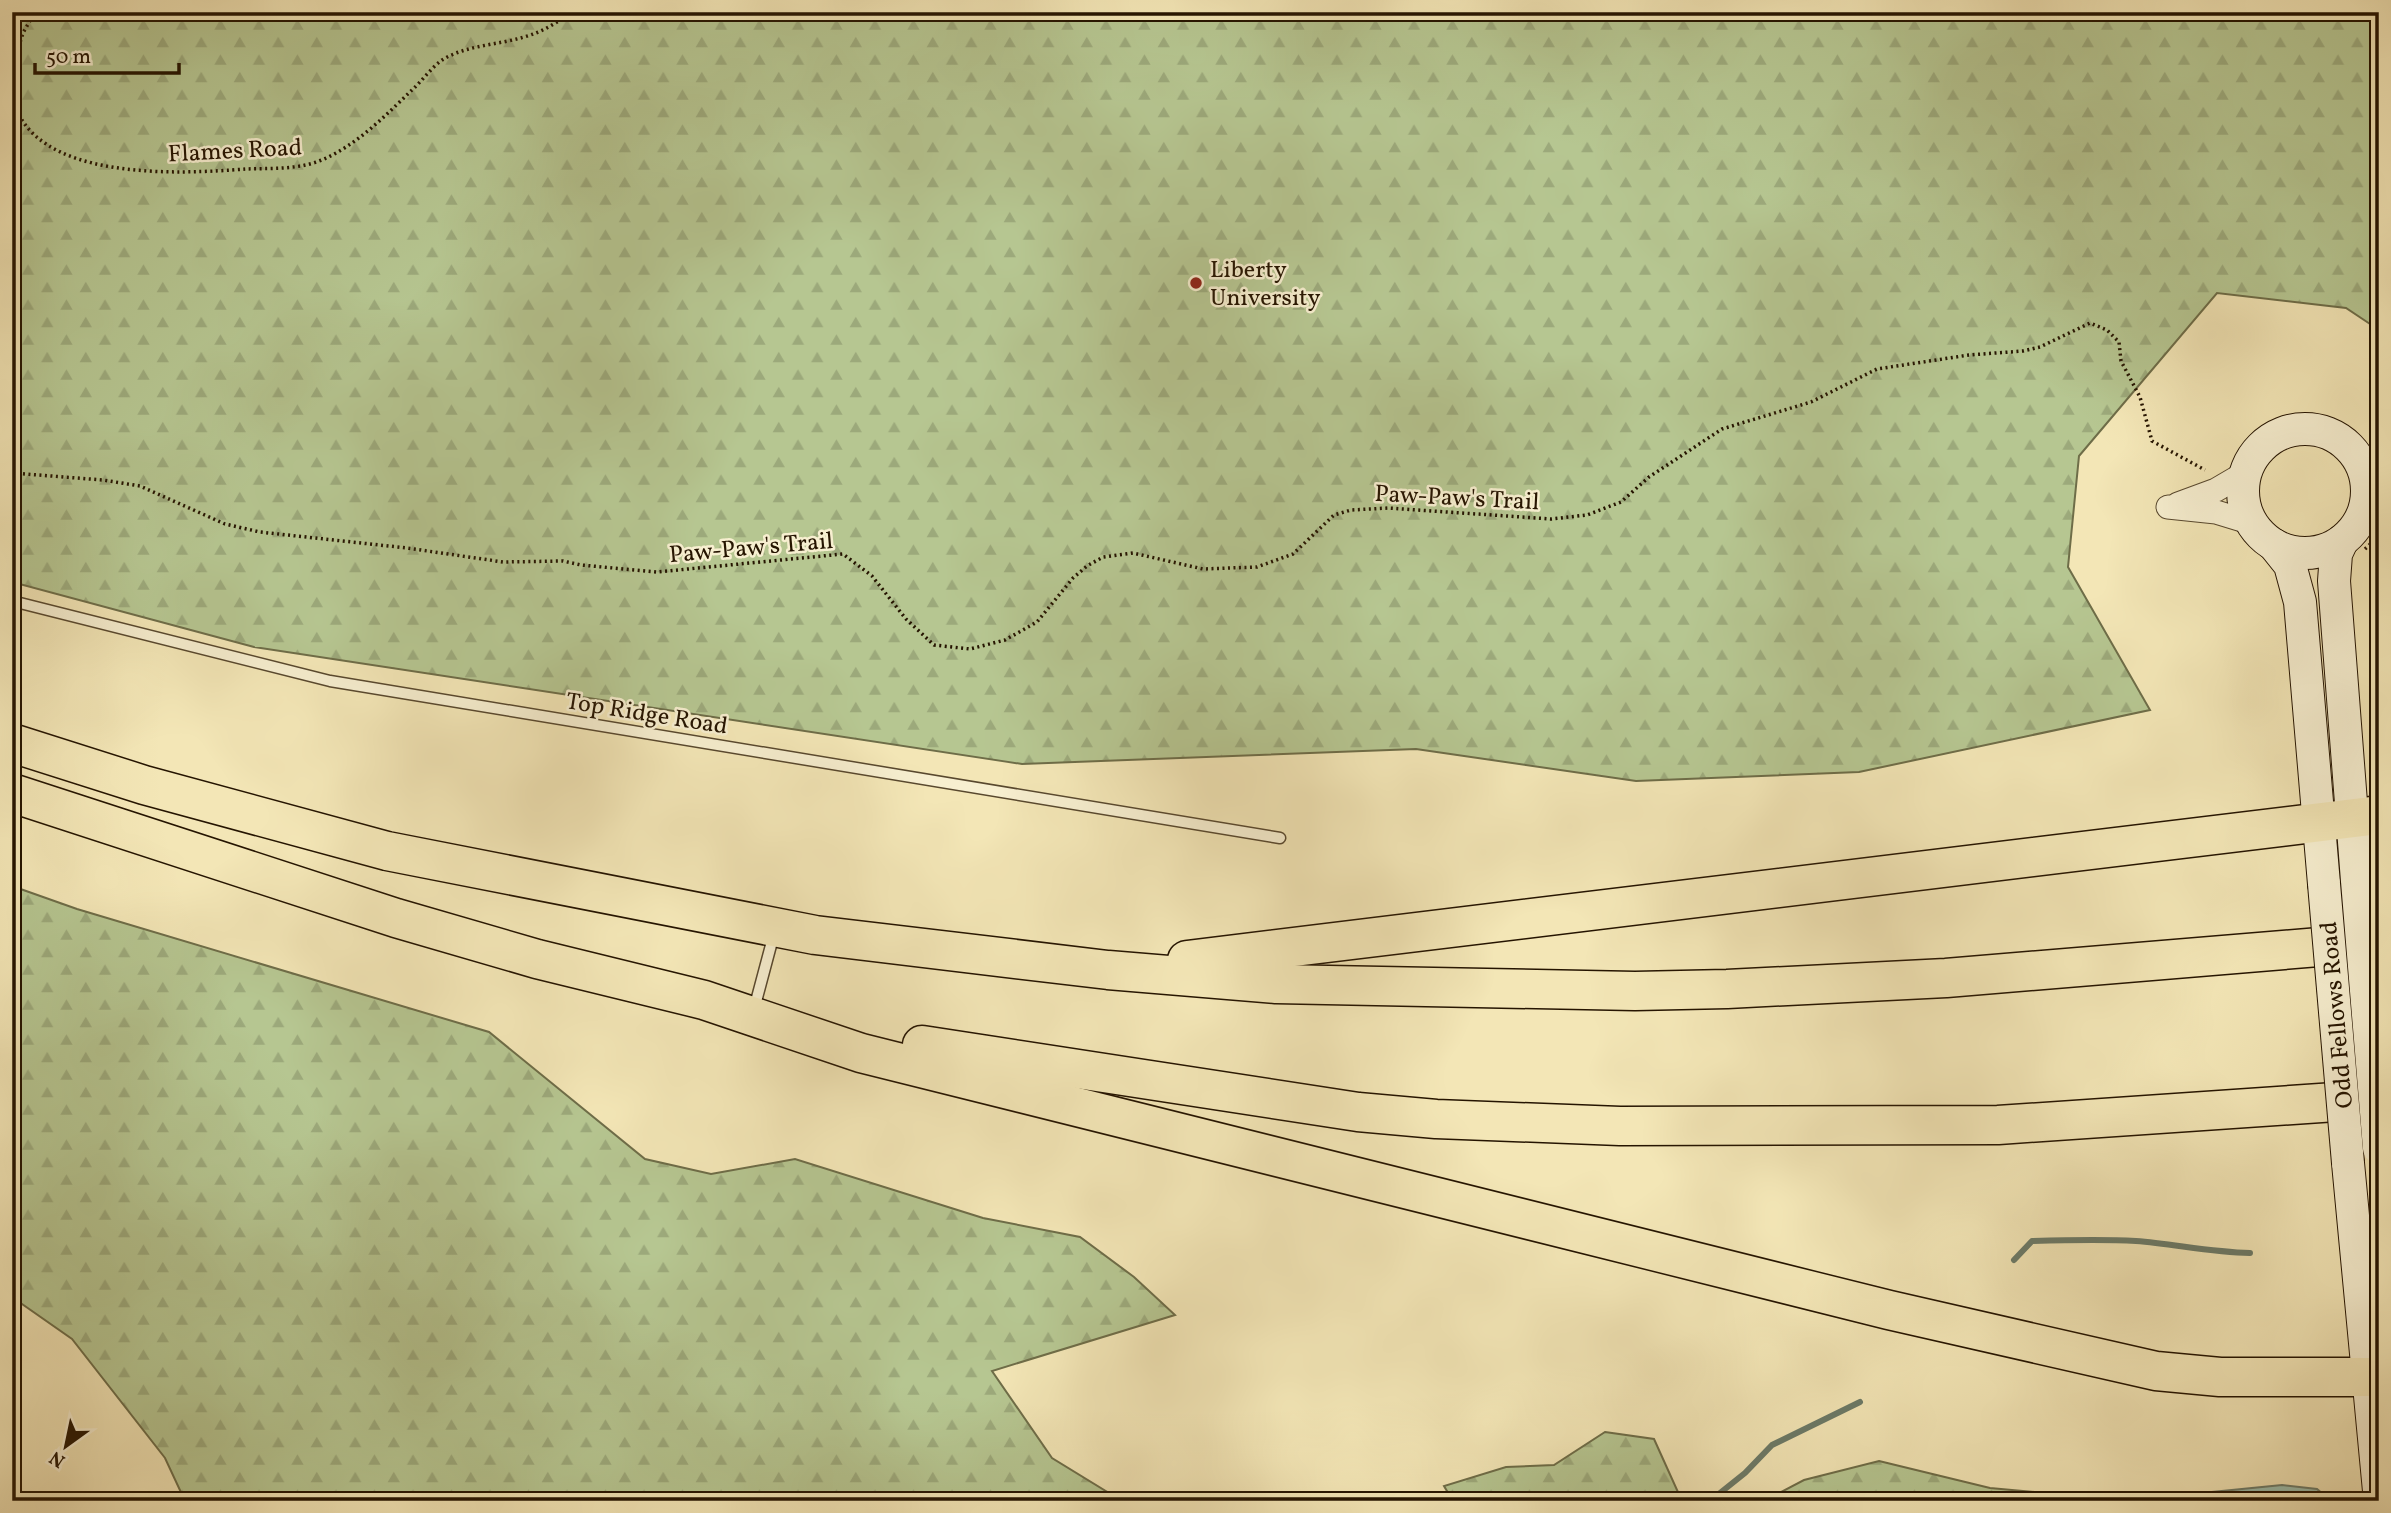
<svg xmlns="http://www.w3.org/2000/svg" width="2391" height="1513" font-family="Vollkorn,serif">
<defs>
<pattern id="forest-firs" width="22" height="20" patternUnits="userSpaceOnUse" patternTransform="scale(1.75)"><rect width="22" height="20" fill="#b6c691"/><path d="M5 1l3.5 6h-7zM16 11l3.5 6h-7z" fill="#9ca97b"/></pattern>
<pattern id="water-rules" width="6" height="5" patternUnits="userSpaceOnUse" patternTransform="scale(1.75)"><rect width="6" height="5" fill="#9bbfaf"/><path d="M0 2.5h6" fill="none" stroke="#85a395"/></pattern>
</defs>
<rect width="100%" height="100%" fill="#f3e6b6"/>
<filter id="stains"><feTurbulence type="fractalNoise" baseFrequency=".00286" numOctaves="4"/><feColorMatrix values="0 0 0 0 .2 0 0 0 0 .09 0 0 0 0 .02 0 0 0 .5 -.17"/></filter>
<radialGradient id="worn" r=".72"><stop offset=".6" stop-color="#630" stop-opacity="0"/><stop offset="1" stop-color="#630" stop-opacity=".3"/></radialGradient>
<g fill="url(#forest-firs)" stroke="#6e6d48" stroke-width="2">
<path d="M 12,12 L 2379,12 L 2379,330 L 2346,308 L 2217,293 L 2079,456 L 2068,567 L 2150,710 L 1859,772 L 1636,781 L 1416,749 L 1022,764 L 254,647 L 12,582 Z"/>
<path d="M 12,886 L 77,909 L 489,1032 L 645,1159 L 711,1174 L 795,1159 L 983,1218 L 1080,1237 L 1134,1277 L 1175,1315 L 992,1371 L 1052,1458 L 1122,1501 L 185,1501 L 165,1458 L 72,1339 L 12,1297 Z"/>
<path d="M 1605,1432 L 1654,1439 L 1682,1501 L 1453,1501 L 1444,1486 L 1506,1467 L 1554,1465 Z"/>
<path d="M 1879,1461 L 1990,1488 L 2079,1496 L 2094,1501 L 1764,1501 L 1804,1480 Z"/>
</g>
<path fill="url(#water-rules)" stroke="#6c7b69" stroke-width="2" d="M 2282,1485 L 2317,1489 L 2331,1501 L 2205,1501 L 2212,1492 Z"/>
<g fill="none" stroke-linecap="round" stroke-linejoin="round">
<path stroke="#606a58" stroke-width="2" d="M 2214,1501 C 2229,1492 2306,1488 2320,1501"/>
<g stroke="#6c7b69" stroke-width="6">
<path d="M 2014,1260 L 2032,1241 C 2067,1240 2101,1239 2136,1241 C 2174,1244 2211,1252 2250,1253"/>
<path d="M 1710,1501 L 1745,1473 L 1772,1445 L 1860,1402"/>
</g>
<g stroke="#58482e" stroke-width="13">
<g id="lane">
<path d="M 12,601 L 330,681 L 1280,838"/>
<path d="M 754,1009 L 774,934"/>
</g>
</g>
<g stroke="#58482e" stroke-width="25">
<g id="street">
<path d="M 2178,504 L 2216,490 L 2245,473"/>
<path d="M 2168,507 L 2216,512 L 2252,523"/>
</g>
</g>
<g stroke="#251400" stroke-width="34">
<g id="secondary">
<circle cx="2305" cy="491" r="62"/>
<path d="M 2342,541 L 2336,554 L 2334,581 L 2357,881"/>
<path d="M 2274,545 L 2290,565 L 2300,602 L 2324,884"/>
<path d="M 2348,1163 L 2379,1491"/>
</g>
</g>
<g stroke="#251400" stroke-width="41">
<g id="highway">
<path d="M 12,743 L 144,785 L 387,851 L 815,935 L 1108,970 L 1276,984 L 1635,991 L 1727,989 L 1946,978 L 2379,942"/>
<path d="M 12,793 L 396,918 L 537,959 L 704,1000 L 861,1053 L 1889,1310 L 2156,1371 L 2220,1377 L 2379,1377"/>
<path d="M 1187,960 L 2379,815"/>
<path d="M 922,1045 L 1358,1112 L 1436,1119 L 1620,1126 L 1998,1125 L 2379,1099"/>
</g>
</g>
<g stroke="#251400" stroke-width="3.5" stroke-dasharray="2 3.5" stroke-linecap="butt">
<path d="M 12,68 L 23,33 L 35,12"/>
<path d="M 12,94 C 28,183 180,174 246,169 C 272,168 300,170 324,159 C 358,144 386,115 412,90 C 422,81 431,68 442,60 C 466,45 498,45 524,37 C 542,32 557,23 571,12"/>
<path d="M 12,473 L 103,480 L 140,486 L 225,524 L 260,532 L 407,548 L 503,562 L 563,561 L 581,565 L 657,572 L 843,554 L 872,576 L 906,619 L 934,645 L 970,649 L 1005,640 L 1037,622 L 1073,578 L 1087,566 L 1103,557 L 1133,553 L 1203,569 L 1257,567 L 1293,554 L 1334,515 L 1351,510 L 1388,508 L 1551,519 L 1587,515 L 1621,502 L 1649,477 L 1722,429 L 1811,402 L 1877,369 L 1969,355 L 2023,351 L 2040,347 L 2090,323 L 2107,330 L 2119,342 L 2121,361 L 2140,397 L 2152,441 L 2205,470"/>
<path d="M 2365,549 L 2379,536"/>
</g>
<use href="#lane" stroke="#f7efd0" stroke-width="10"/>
<use href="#street" stroke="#f7efd0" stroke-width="23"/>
<use href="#secondary" stroke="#f7efd0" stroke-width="32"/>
<use href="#highway" stroke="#f3e6b6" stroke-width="38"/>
<g stroke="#251400" stroke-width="34" stroke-linecap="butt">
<g id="secondary-bridge">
<path d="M 2357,881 L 2379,1148"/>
<path d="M 2324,884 L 2348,1163"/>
</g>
</g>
<use href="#secondary-bridge" stroke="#f7efd0" stroke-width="32"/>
</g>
<circle fill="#8f2418" stroke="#f7efd0" stroke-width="2.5" cx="1196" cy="283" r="7"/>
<g text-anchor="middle" stroke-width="5" stroke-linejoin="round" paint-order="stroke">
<g font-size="24" fill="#251400" stroke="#f7efd0">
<text transform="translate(235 150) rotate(-3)" y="8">Flames Road</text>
<text transform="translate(1457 497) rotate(3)" y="8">Paw-Paw's Trail</text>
<text transform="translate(751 547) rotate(-5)" y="8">Paw-Paw's Trail</text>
<text transform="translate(647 713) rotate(9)" y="8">Top Ridge Road</text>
<text transform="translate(2336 1015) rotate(-95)" y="8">Odd Fellows Road</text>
</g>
<g font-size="24" fill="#251400" stroke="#f7efd0" text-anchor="start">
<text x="1210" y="277">Liberty<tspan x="1210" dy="28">University</tspan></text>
</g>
</g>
<rect width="2391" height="1513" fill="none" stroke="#f3e6b6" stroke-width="42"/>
<rect x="14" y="14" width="2363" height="1485" fill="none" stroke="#251400" stroke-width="3.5"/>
<rect x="21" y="21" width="2349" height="1471" fill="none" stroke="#251400" stroke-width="2"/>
<g transform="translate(66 1446) rotate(213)" stroke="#f7efd0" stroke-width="5" paint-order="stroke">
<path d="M0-5L12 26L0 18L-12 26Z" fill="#251400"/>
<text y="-10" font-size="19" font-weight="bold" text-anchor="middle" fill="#251400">N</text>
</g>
<path d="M35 63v10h144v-10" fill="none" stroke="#251400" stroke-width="3.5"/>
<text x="46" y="63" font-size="21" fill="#251400" stroke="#f7efd0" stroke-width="5" paint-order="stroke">50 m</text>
<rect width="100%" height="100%" filter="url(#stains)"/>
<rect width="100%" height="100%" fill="url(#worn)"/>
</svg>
